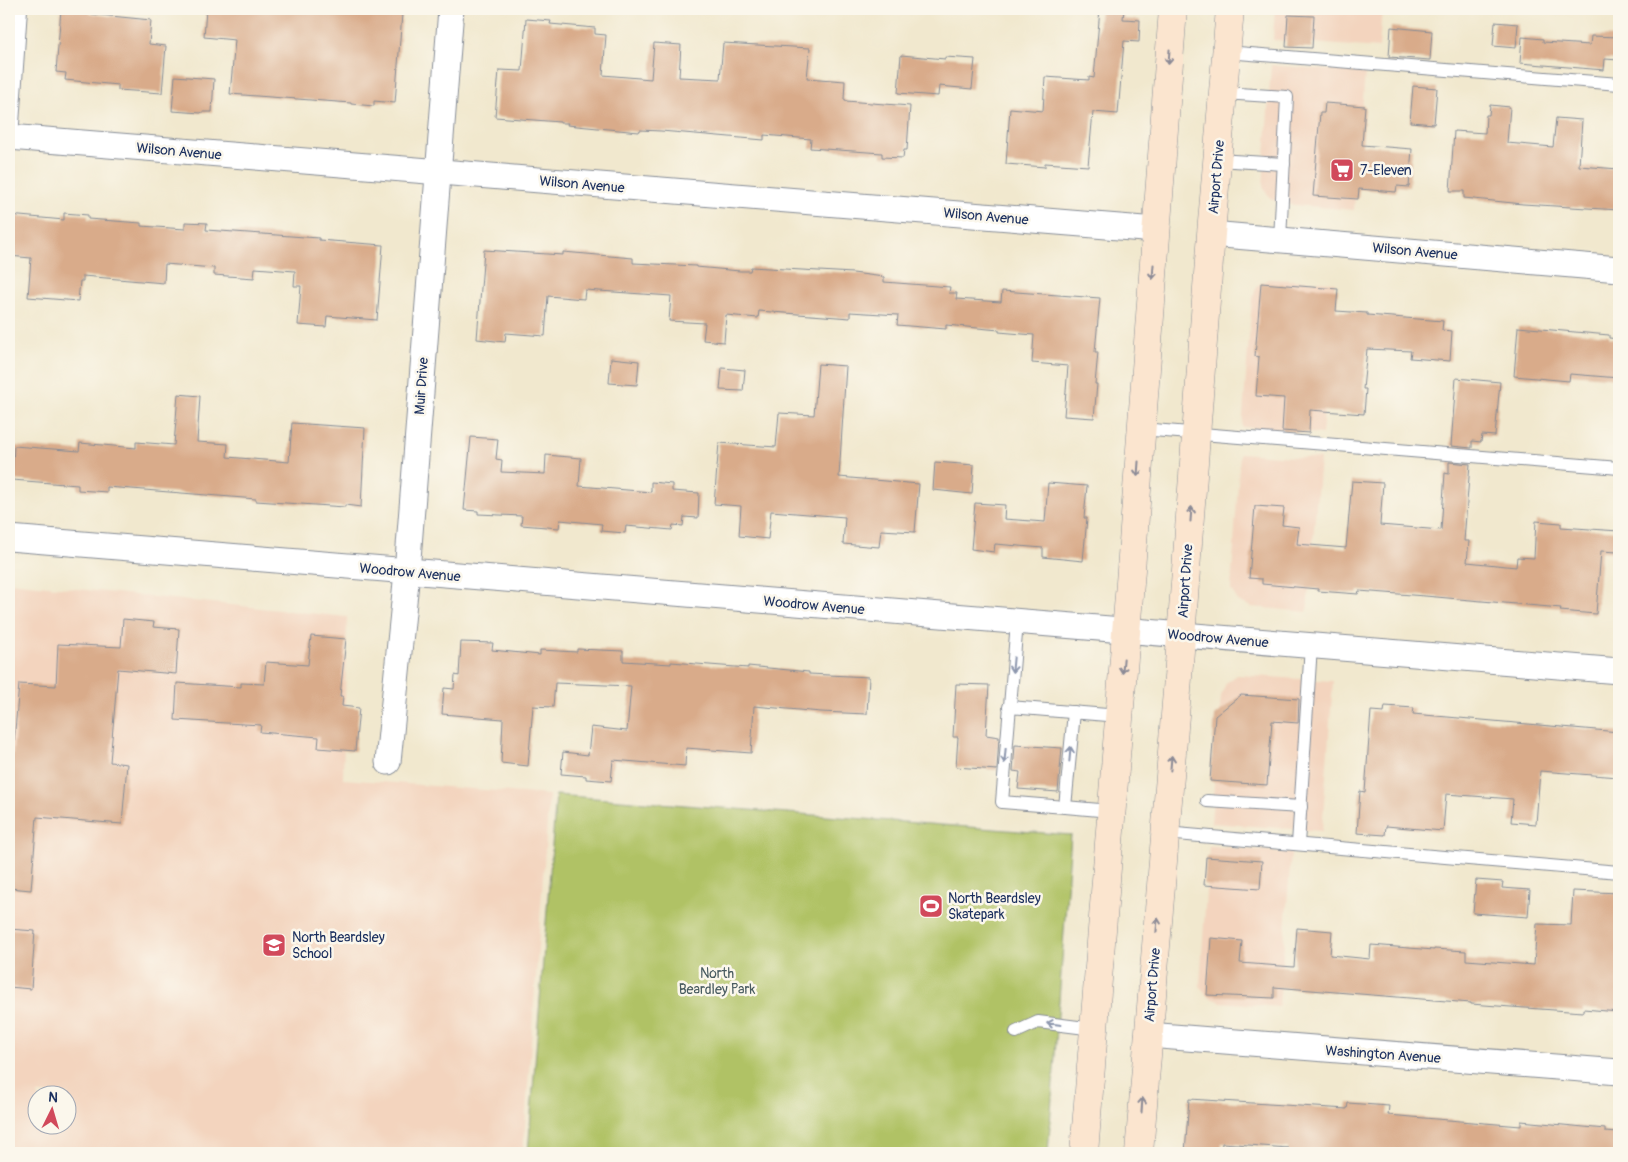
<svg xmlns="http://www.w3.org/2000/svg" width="1628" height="1162" font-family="Pangolin,sans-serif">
<rect width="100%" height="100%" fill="#fbf7ec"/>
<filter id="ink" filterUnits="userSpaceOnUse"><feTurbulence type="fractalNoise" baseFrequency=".02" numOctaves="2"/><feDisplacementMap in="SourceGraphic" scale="10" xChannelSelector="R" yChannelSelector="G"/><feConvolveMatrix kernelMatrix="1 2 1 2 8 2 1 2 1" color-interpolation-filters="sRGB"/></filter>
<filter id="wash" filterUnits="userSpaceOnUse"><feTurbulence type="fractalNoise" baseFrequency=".0096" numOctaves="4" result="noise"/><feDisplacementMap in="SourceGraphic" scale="20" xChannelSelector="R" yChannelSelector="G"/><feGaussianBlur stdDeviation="1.12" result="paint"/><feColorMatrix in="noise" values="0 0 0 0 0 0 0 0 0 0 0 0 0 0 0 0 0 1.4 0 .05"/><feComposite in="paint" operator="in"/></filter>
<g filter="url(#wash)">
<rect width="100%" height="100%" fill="#f1e8ce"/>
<g fill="#f3d4be" fill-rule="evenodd">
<path d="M 1275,9 L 1382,9 L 1379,48 L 1273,40 Z"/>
<path d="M 1271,65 L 1365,73 L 1354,210 L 1284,204 L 1271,199 L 1263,187 Z"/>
<path d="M 1268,279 L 1335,282 L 1322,434 L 1242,427 L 1252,299 L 1257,286 Z"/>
<path d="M 1240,453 L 1320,459 L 1307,612 L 1252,607 L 1239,602 L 1231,590 Z"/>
<path d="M 9,582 L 347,617 L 343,779 L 549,795 L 523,1153 L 9,1153 ZM 38,1094 L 68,1094 L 68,1124 L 38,1124 Z"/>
<path d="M 1237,675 L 1333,681 L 1322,831 L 1211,823 L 1221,696 L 1226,683 Z"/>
<path d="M 1209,846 L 1291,853 L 1279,1007 L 1221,1002 L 1208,997 L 1200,986 Z"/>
</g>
<path fill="#b0c265" stroke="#667862" d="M 556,795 L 1071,835 L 1048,1153 L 528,1153 Z"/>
<g id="blocks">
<g fill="#d9ab8a">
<path d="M 61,9 L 90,9 L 90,14 L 151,20 L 149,44 L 166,46 L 162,93 L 118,90 L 118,85 L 65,80 L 66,73 L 56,72 Z"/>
<path d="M 206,9 L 295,9 L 374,14 L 374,12 L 402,14 L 395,103 L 374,101 L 374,106 L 351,104 L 351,103 L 230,94 L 235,40 L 204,37 Z"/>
<path d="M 1100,9 L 1124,9 L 1123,19 L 1140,20 L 1139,42 L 1124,41 L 1118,114 L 1093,112 L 1088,166 L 1045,163 L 1045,167 L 1006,164 L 1010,108 L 1043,111 L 1045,77 L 1089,80 L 1089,77 L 1094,78 Z"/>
<path d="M 1288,15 L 1314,16 L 1312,48 L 1286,47 Z"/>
<path d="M 526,19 L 551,21 L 550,24 L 595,28 L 595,34 L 606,35 L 603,75 L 651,79 L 654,43 L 681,45 L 679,77 L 720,79 L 723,43 L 810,48 L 807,78 L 845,81 L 844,99 L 846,100 L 846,101 L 910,106 L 907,150 L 904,150 L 903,158 L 882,157 L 882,153 L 810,148 L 811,139 L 764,135 L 764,140 L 661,131 L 640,130 L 639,132 L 567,125 L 568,123 L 560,123 L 560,122 L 495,117 L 499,70 L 522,71 Z"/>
<path d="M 1495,22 L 1518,24 L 1516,48 L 1493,46 Z"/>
<path d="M 1391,27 L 1432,31 L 1430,60 L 1389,57 Z"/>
<path d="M 1591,36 L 1619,37 L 1619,60 L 1605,59 L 1604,70 L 1520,63 L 1522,37 L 1543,39 L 1543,42 L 1590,45 Z"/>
<path d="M 901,55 L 945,59 L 945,57 L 975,59 L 972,89 L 939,86 L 938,96 L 898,93 Z"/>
<path d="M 175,76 L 214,79 L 212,112 L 202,112 L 201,113 L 172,111 Z"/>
<path d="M 1413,86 L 1437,88 L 1434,124 L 1410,122 Z"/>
<path d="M 1325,103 L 1365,106 L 1362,145 L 1412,149 L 1409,187 L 1397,186 L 1396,192 L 1359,189 L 1358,199 L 1313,196 L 1320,113 L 1324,113 Z"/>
<path d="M 1490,105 L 1510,107 L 1507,143 L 1553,147 L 1556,118 L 1582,120 L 1579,166 L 1619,169 L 1619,210 L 1523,204 L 1464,198 L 1464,191 L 1450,191 L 1454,131 L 1485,133 L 1486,115 L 1489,115 Z"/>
<path d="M 64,213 L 88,215 L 88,219 L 141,223 L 141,226 L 185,229 L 185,222 L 207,223 L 206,230 L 319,238 L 319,240 L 383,245 L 377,320 L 327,316 L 326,327 L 298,325 L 301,286 L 294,286 L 295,271 L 255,268 L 254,278 L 214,275 L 214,268 L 165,264 L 164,283 L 83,276 L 83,281 L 80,281 L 78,301 L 28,297 L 31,258 L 9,256 L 9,215 L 64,220 Z"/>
<path d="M 484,250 L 563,255 L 563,252 L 633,258 L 633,263 L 696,266 L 696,267 L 740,271 L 750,271 L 751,267 L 853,273 L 884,277 L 884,282 L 950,287 L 949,293 L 957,293 L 956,299 L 1001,302 L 1002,291 L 1100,298 L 1095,352 L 1098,352 L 1095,384 L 1097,384 L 1094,418 L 1064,416 L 1068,366 L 1032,363 L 1034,335 L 999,332 L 999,330 L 946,325 L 946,329 L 897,325 L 898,315 L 850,312 L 850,318 L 759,311 L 758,318 L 726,315 L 724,342 L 703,340 L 705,323 L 669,321 L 671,296 L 585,290 L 584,299 L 548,296 L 545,336 L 506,333 L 505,342 L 477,339 Z"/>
<path d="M 1261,283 L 1338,289 L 1336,311 L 1367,313 L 1367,315 L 1443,321 L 1442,330 L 1452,331 L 1450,361 L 1410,358 L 1411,351 L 1367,349 L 1363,389 L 1366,389 L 1364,414 L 1310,410 L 1309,433 L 1282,431 L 1284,398 L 1256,396 L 1259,357 L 1255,356 Z"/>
<path d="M 1518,327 L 1609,335 L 1609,338 L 1619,339 L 1619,378 L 1570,374 L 1569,381 L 1514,376 Z"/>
<path d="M 611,358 L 639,361 L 637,385 L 609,383 Z"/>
<path d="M 818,364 L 846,366 L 839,477 L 919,484 L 915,532 L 881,530 L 879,547 L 843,544 L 845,517 L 771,511 L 768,539 L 739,536 L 741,506 L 714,504 L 719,443 L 776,447 L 779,413 L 814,415 Z"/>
<path d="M 722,368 L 745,370 L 743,391 L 720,390 Z"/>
<path d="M 1456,378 L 1500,382 L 1495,436 L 1482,435 L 1481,442 L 1472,441 L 1472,448 L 1451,446 Z"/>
<path d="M 178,394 L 200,396 L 197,442 L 228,444 L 227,457 L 289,462 L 292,423 L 365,428 L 361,507 L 345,505 L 345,507 L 256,501 L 256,499 L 107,487 L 107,492 L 78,490 L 78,485 L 12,480 L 14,446 L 79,451 L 80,443 L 136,448 L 136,442 L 174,445 Z"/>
<path d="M 471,437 L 498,439 L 496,459 L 502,460 L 501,472 L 545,474 L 546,455 L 581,458 L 579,486 L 651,492 L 651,482 L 672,484 L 672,491 L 699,493 L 698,518 L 684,517 L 683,526 L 673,525 L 672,530 L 626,526 L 625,533 L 601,531 L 602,524 L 560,520 L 559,528 L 521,525 L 522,516 L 478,514 L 478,511 L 464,510 Z"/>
<path d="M 935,462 L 974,465 L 972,494 L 933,490 Z"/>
<path d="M 1449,462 L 1470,464 L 1464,541 L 1469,541 L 1467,562 L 1516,567 L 1517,557 L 1534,558 L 1536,521 L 1561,523 L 1561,527 L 1619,531 L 1618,552 L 1601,551 L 1596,614 L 1560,611 L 1561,608 L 1425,596 L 1359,591 L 1358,594 L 1318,591 L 1318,589 L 1262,584 L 1262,579 L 1249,578 L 1255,506 L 1284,508 L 1282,525 L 1299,527 L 1297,544 L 1346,548 L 1352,481 L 1383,483 L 1380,525 L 1441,530 L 1445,473 L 1449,474 Z"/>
<path d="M 1048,483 L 1087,486 L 1084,518 L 1087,518 L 1083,561 L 1043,557 L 1043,548 L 995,544 L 994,552 L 971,549 L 975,503 L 1005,505 L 1004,519 L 1045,522 Z"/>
<path d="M 123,619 L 154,622 L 153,627 L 179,629 L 176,674 L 118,669 L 110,762 L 127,764 L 122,824 L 37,817 L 31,890 L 9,888 L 9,754 L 13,754 L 19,684 L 56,686 L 58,644 L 121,647 Z"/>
<path d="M 311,636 L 346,639 L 340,696 L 343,696 L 342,706 L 359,708 L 355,751 L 318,748 L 319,737 L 260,732 L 261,725 L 175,720 L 177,683 L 241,687 L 241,683 L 264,684 L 266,662 L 308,665 Z"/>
<path d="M 461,642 L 493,643 L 492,650 L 540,655 L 540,650 L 577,652 L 577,649 L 623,651 L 623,661 L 671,664 L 671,662 L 748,668 L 748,666 L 809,672 L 809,674 L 869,677 L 867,714 L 821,712 L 754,706 L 751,753 L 686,748 L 685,766 L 613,760 L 611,781 L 586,779 L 586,776 L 561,774 L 563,752 L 588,755 L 591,727 L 627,731 L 631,686 L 555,683 L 553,707 L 533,706 L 528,766 L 501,763 L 503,719 L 442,714 L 444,688 L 454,689 L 455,675 L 459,676 Z"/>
<path d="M 956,684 L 989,685 L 986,735 L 999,737 L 997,770 L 956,767 L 958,737 L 953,737 Z"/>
<path d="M 1241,695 L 1299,699 L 1298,723 L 1272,721 L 1267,785 L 1210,781 L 1215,716 Z"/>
<path d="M 1385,706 L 1414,708 L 1413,714 L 1619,732 L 1619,777 L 1540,771 L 1536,824 L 1511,822 L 1513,799 L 1446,794 L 1443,831 L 1386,826 L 1385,835 L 1357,833 L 1360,791 L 1365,792 L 1371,711 L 1384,712 Z"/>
<path d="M 1015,745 L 1062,748 L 1058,792 L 1018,789 L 1020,772 L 1013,771 Z"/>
<path d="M 1206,857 L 1262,861 L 1260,889 L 1204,885 Z"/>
<path d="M 1476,880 L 1503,882 L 1502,888 L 1530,890 L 1528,917 L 1473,913 Z"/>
<path d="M 1573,891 L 1619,893 L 1619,1012 L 1583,1009 L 1583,1012 L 1511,1007 L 1471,1004 L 1471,1003 L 1274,987 L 1274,998 L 1207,995 L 1211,938 L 1242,941 L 1240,963 L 1294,967 L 1297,928 L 1332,931 L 1330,955 L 1370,959 L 1371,945 L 1434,950 L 1434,949 L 1466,951 L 1466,960 L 1534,965 L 1537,924 L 1571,925 Z"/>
<path d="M 9,929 L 35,931 L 31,989 L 9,987 Z"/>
<path d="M 1189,1099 L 1347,1109 L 1348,1103 L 1389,1106 L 1388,1115 L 1521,1126 L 1521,1121 L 1605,1129 L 1605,1132 L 1619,1133 L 1619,1153 L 1288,1153 L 1288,1148 L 1222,1143 L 1221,1153 L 1185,1153 Z"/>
</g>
</g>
</g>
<g filter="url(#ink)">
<use href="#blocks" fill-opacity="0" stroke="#868c96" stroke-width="1"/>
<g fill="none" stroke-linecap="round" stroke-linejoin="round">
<g stroke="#868c96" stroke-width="14">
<g id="service">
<path d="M 1226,52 L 1619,84"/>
<path d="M 1223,93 L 1287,97 L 1280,240"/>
<path d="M 12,138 L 21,9"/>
<path d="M 1217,160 L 1284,164"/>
<path d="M 1141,429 L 1619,468"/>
<path d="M 1017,622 L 1002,802 L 1065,807 L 1074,712"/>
<path d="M 1009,707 L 1119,716"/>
<path d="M 1207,801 L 1301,807"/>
<path d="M 1065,807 L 1111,811"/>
<path d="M 1165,833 L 1619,872"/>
<path d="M 1298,844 L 1311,646"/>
<path d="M 1016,1032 L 1038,1022 L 1094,1029"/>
</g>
</g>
<g stroke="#868c96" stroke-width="27">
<g id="minor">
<path d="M 9,137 L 1156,230"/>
<path d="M 1211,234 L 1619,269"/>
<path d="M 9,538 L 1619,671"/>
<path d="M 388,762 L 407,572 L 451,9"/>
<path d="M 1148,1035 L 1619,1072"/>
</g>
</g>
<g stroke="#868c96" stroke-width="29">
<g id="secondary">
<path d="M 1084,1153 L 1130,583 L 1173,9"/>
<path d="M 1139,1153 L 1177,691 L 1211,234 L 1230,9"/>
</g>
</g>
<use href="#service" stroke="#fff" stroke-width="12"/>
<use href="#minor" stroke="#fff" stroke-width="25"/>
<use href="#secondary" stroke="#fbe5cf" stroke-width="28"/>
</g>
<defs><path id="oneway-shaft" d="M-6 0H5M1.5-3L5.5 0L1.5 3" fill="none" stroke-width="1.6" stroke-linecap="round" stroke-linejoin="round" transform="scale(1.25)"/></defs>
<g stroke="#8b8a96">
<use href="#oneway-shaft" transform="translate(1169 57) rotate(94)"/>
<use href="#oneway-shaft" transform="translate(1153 272) rotate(94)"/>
<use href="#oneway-shaft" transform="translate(1138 469) rotate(94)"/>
<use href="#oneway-shaft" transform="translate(1191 514) rotate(-86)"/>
<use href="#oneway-shaft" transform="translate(1123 666) rotate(95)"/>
<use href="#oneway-shaft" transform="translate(1171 763) rotate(-85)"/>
<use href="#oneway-shaft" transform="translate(1157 925) rotate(-85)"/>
<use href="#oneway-shaft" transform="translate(1142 1105) rotate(-86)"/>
</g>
<g stroke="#8d97ae">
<use href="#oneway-shaft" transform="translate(1013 665) rotate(95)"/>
<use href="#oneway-shaft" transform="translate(1070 754) rotate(-85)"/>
<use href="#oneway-shaft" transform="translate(1005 756) rotate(95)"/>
<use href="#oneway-shaft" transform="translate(1054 1024) rotate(-173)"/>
</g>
</g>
<defs>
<g id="supermarket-square" transform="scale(1.25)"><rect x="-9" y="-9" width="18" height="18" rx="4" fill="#d1495b" stroke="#fbf7ec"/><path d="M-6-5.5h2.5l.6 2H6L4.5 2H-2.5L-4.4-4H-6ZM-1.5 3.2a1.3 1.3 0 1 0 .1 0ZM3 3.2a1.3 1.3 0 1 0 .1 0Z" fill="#fff"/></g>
<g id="stadium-square" transform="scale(1.25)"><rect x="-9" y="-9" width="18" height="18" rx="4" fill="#d1495b" stroke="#fbf7ec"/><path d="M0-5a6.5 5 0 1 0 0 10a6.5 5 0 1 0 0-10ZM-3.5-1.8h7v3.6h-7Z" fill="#fff"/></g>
<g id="school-square" transform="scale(1.25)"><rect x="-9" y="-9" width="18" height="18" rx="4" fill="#d1495b" stroke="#fbf7ec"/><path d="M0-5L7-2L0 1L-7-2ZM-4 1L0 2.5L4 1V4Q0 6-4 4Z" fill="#fff"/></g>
</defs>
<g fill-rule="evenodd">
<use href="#supermarket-square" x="1342" y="170"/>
<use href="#stadium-square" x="931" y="906"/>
<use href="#school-square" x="274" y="945"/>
</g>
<g text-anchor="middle" stroke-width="5" stroke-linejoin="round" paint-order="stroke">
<g font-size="14" fill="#1b2f5e" stroke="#fbf7ec">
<text transform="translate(179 151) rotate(5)" y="5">Wilson Avenue</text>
<text transform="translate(1216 177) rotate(-85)" y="5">Airport Drive</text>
<text transform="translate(582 184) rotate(5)" y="5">Wilson Avenue</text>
<text transform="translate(986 216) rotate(5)" y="5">Wilson Avenue</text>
<text transform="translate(1415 251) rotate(5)" y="5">Wilson Avenue</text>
<text transform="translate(421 386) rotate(-86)" y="5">Muir Drive</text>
<text transform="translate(410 572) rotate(5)" y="5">Woodrow Avenue</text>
<text transform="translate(1185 581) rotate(-86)" y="5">Airport Drive</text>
<text transform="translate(814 605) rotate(5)" y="5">Woodrow Avenue</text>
<text transform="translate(1218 638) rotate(5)" y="5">Woodrow Avenue</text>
<text transform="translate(1152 985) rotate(-85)" y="5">Airport Drive</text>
<text transform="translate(1383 1054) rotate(4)" y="5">Washington Avenue</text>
</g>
<g font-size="14" fill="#1b2f5e" stroke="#fbf7ec" text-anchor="start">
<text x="1360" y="175">7-Eleven</text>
<text x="948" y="903">North Beardsley<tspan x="948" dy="16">Skatepark</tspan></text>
<text x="292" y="942">North Beardsley<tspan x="292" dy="16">School</tspan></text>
</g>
<g font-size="14" fill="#485b60" stroke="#fbf7ec">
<text x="717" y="978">North<tspan x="717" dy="16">Beardley Park</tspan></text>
</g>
</g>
<rect width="1628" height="1162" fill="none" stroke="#fbf7ec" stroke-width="30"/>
<g transform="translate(52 1110) rotate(5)"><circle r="24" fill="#fbf7ec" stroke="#a1a7b3"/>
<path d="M0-4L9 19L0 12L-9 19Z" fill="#d1495b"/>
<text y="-8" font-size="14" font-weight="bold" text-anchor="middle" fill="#1b2f5e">N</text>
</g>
</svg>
